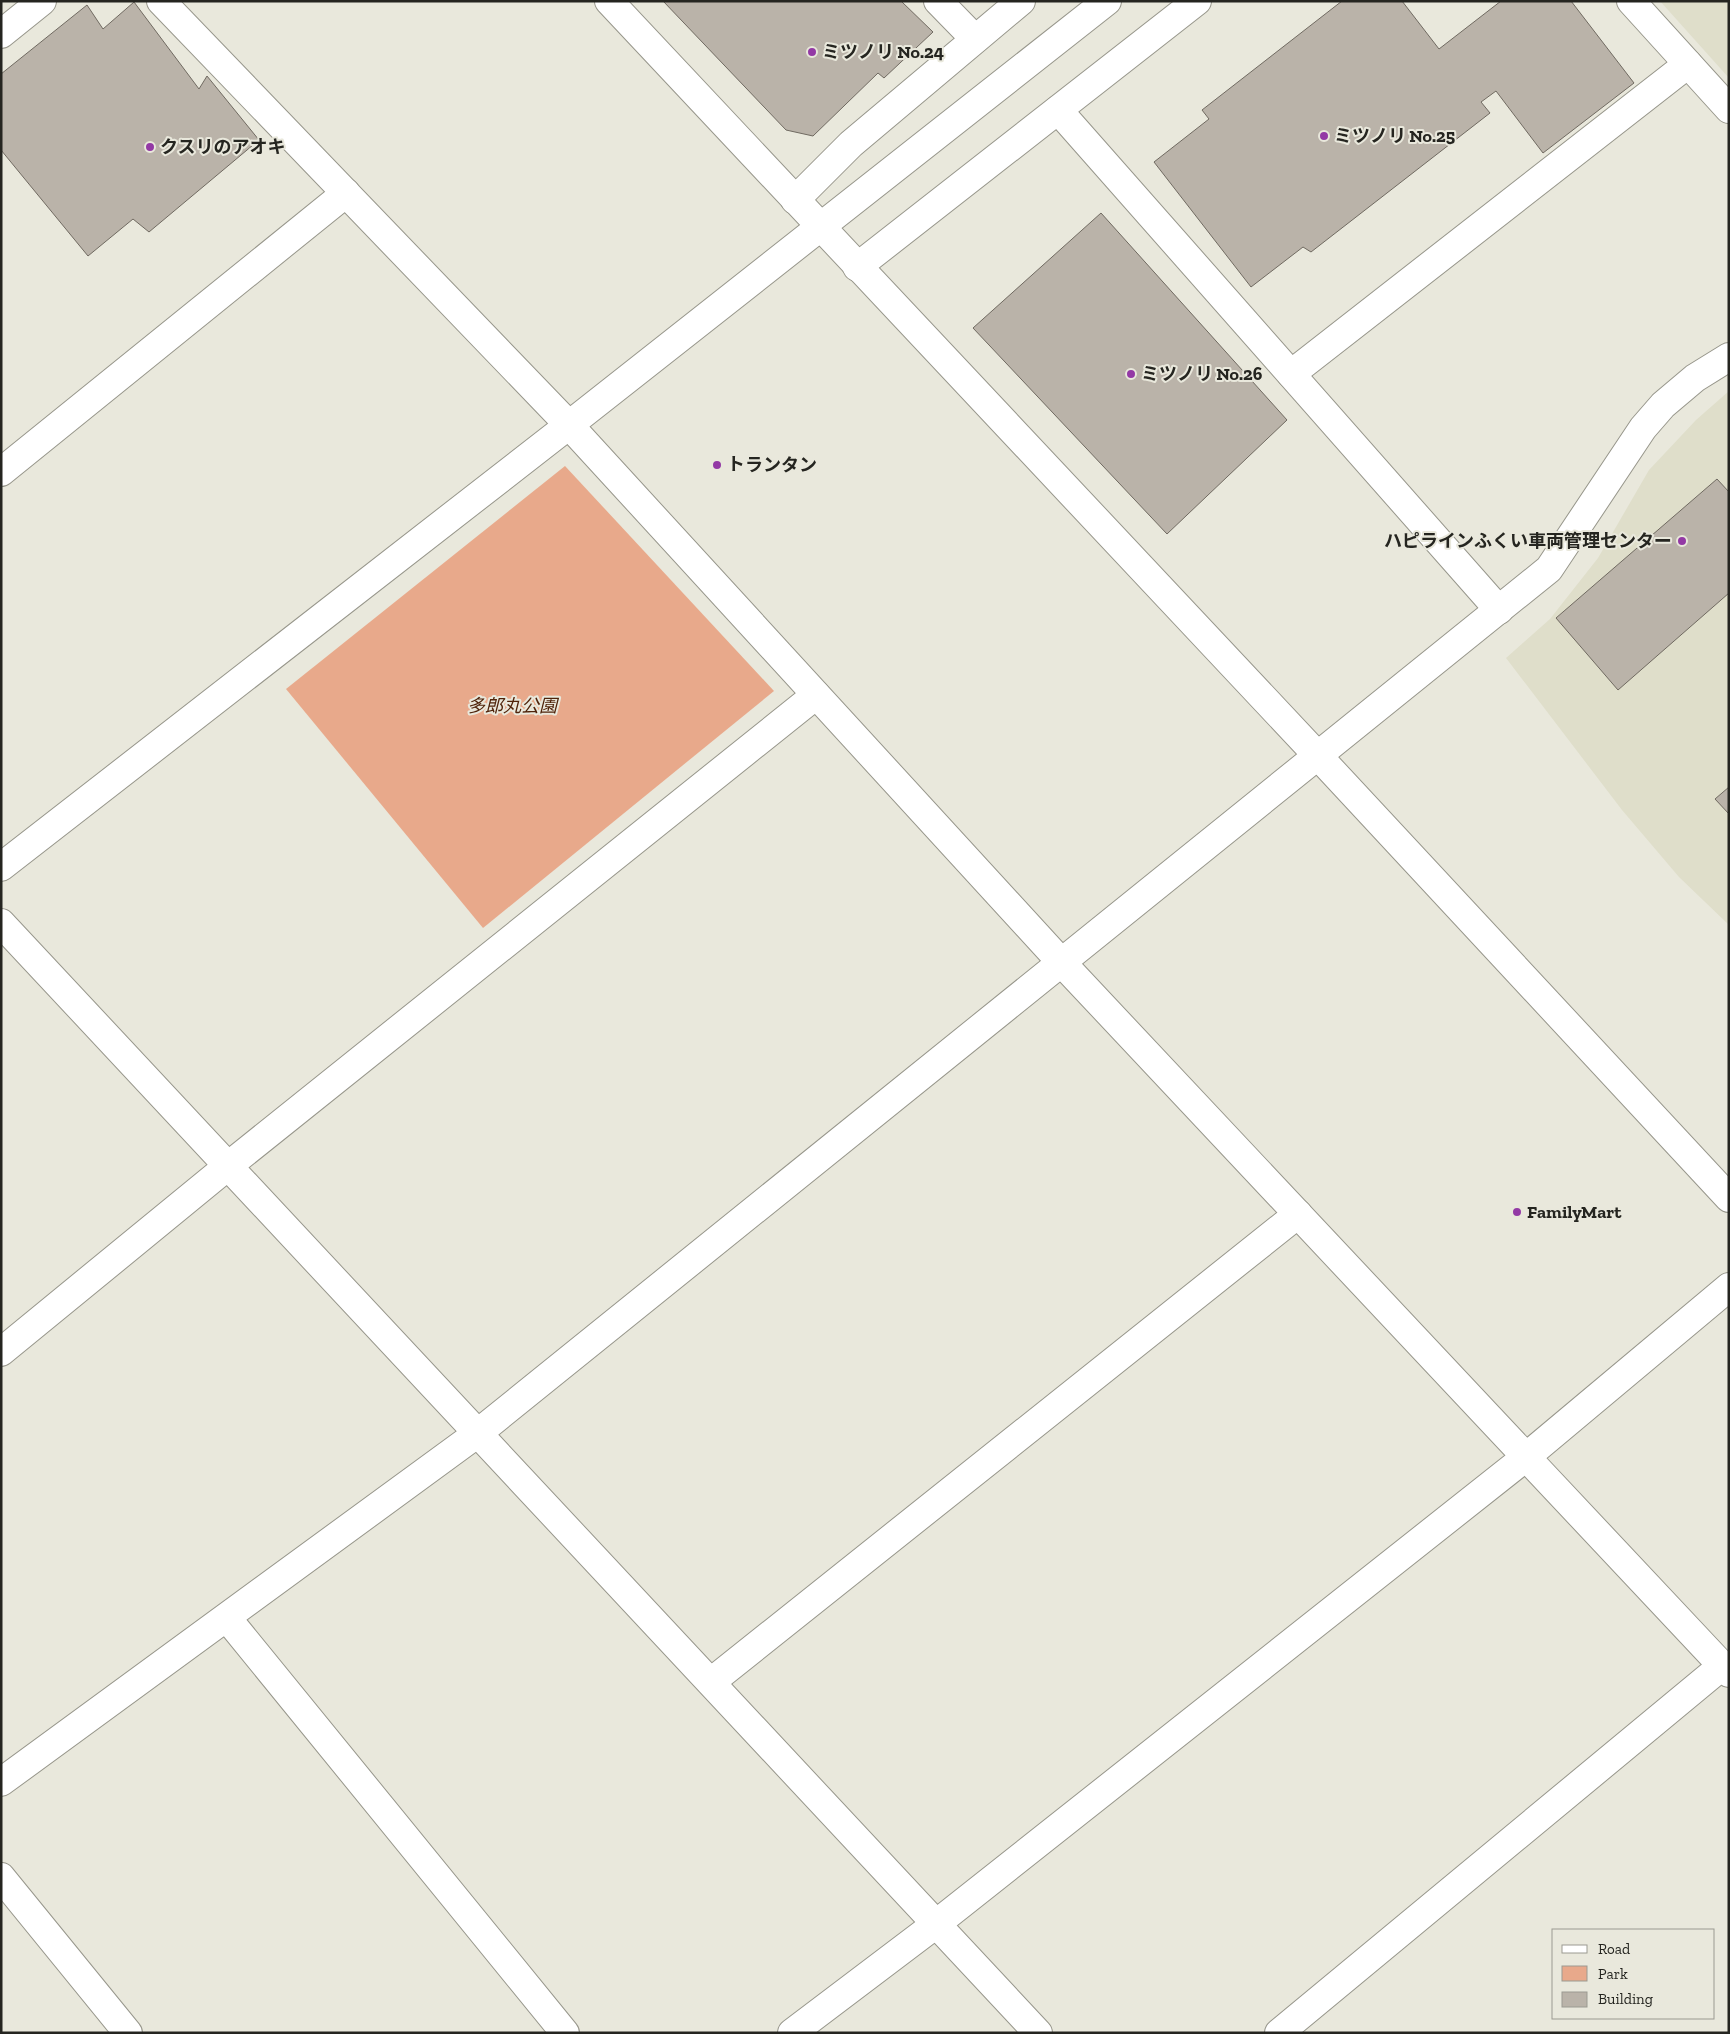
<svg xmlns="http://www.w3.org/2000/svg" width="1730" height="2034" font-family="'Zilla Slab','Noto Sans JP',serif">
<rect width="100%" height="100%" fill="#e9e8dc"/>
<g fill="#dfdeca">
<path d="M 1660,1 L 1729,1 L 1729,78 Z"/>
<path d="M 1729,391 L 1729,925 L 1679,877 L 1622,810 L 1506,658 L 1550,619 L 1598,558 L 1649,470 L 1696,420 Z"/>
</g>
<path fill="#e8a98b" d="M 565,466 L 774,691 L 483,928 L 286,689 Z"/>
<g fill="#bab3a9" stroke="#706a61">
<path d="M 663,1 L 901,1 L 933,32 L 884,78 L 878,73 L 813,136 L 786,130 Z"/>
<path d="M 1342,1 L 1402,1 L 1439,49 L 1501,1 L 1571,1 L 1634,83 L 1543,153 L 1496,91 L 1481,102 L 1490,113 L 1311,252 L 1303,247 L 1251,287 L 1154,162 L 1209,119 L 1202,110 Z"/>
<path d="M 134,2 L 199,89 L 207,76 L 259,140 L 149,232 L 133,219 L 88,256 L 1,150 L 1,74 L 87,5 L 103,29 Z"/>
<path d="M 1101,213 L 1287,420 L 1167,534 L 973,328 Z"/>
<path d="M 1717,479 L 1729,492 L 1729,593 L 1618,690 L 1556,618 Z"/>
<path d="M 1729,787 L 1729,814 L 1715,799 Z"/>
</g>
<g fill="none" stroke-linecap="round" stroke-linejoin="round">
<g stroke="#97968b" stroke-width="30">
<g id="minor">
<path d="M 161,1 L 569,425 L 1062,963 L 1729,1673"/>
<path d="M 609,1 L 1319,757 L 1729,1198"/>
<path d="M 938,1 L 975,39"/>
<path d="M 1631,1 L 1729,109"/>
<path d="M 1,34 L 42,1"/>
<path d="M 1058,110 L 1499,610"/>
<path d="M 795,200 L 851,144 L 1021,1"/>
<path d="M 857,267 L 1197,1"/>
<path d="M 1291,374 L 1688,64"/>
<path d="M 1,472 L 346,193"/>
<path d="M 1,867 L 569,425 L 1107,1"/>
<path d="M 1,923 L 1038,2033"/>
<path d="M 1,1352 L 228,1166 L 816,695"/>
<path d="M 227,1618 L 565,2033"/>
<path d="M 711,1682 L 1298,1214"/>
<path d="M 1,1782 L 478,1433 L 1549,569 L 1643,428 L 1663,405 L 1695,378 L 1729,357"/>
<path d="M 1,1877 L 128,2033"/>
<path d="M 792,2033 L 936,1924 L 1526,1457 L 1729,1287"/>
<path d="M 1279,2033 L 1722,1666"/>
</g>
</g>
<use href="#minor" stroke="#fff" stroke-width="28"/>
</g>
<g fill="#9339a5" stroke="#e9e8dc" stroke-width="2">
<circle cx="812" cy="52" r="5"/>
<circle cx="1324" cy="136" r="5"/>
<circle cx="150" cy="147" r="5"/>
<circle cx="1131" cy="374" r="5"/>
<circle cx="717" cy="465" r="5"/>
<circle cx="1682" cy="541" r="5"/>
<circle cx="1517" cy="1212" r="5"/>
</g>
<g text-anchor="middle" stroke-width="4" stroke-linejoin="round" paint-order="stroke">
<g font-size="18" font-weight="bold" fill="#252520" stroke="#e9e8dc" text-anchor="start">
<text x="822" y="58">ミツノリ No.24</text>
<text x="1334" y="142">ミツノリ No.25</text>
<text x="160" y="153">クスリのアオキ</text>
<text x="1141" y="380">ミツノリ No.26</text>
<text x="727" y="471">トランタン</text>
<text x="1672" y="547" text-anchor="end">ハピラインふくい車両管理センター</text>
<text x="1527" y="1218">FamilyMart</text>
</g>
<g font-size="18" font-style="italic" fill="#4f230a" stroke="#e9e8dc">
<text x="512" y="712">多郎丸公園</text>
</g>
</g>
<rect width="1730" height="2034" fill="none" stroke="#252520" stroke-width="5"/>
<rect x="1552" y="1929" width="162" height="90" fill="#e9e8dc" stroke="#9b9a91"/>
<rect x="1562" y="1945" width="25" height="8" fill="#ffffff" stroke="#9b9a91"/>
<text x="1598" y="1954" font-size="15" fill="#252520">Road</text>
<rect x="1562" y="1966" width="25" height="15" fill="#e8a98b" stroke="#9b9a91"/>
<text x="1598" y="1979" font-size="15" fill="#252520">Park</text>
<rect x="1562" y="1992" width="25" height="15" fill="#bab3a9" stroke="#9b9a91"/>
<text x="1598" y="2004" font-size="15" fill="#252520">Building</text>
</svg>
